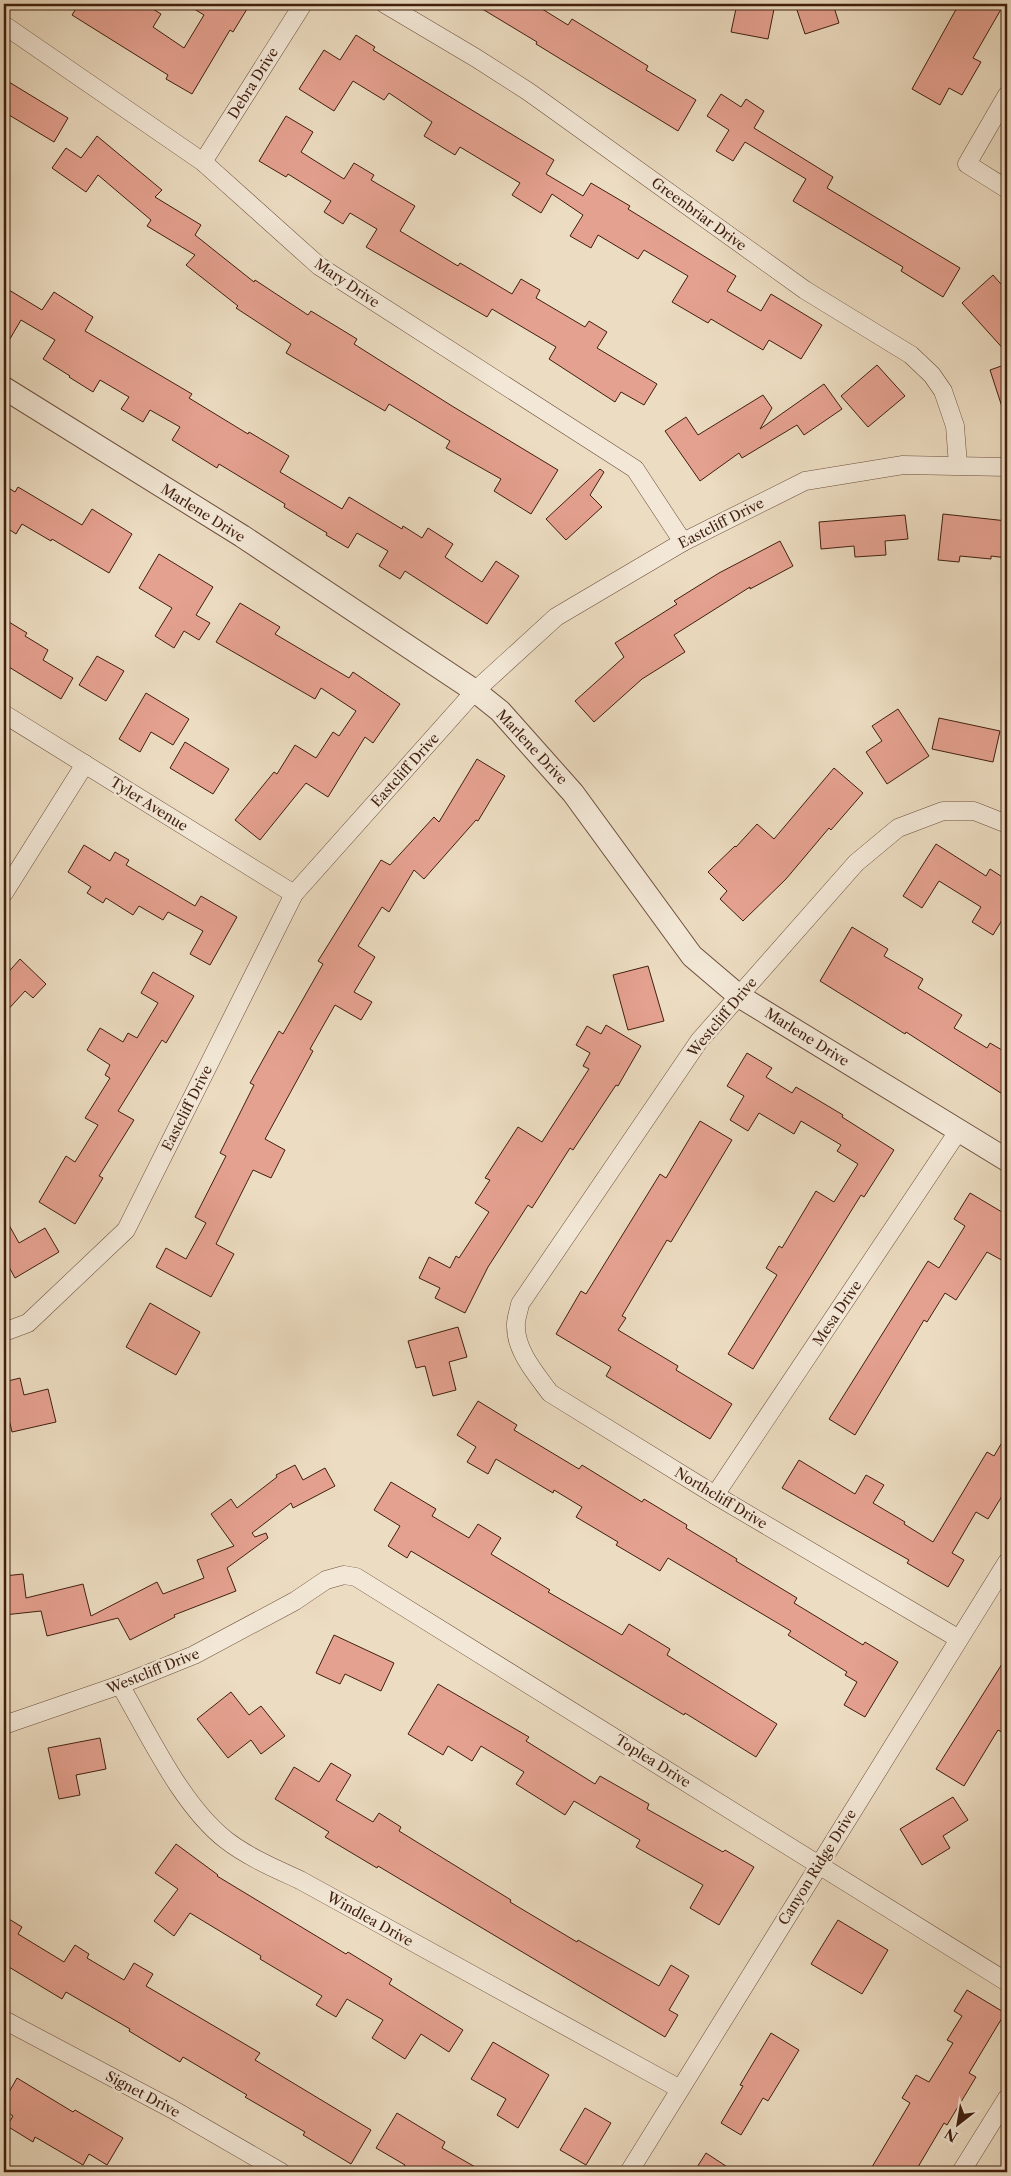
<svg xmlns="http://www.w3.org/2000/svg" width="1011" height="2176" font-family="'Libre Caslon Text',serif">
<rect width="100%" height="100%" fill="#ecdcc1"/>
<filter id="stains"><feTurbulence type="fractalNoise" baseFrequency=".004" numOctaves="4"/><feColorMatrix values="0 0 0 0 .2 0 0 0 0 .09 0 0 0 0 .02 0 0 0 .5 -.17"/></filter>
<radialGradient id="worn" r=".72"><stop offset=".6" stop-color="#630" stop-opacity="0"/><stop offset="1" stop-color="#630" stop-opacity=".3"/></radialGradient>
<g fill="#e5a190" stroke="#411f0f">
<path d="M 79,4 L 145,4 L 161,14 L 153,27 L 184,48 L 204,15 L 186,4 L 250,4 L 233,32 L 230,30 L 192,94 L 166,79 L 168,75 L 72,15 Z"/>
<path d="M 474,4 L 534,4 L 568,25 L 572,19 L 648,66 L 646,70 L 696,100 L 678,131 L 536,44 L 537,42 Z"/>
<path d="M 737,4 L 775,4 L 768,39 L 731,32 Z"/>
<path d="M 795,4 L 833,4 L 839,23 L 805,34 Z"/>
<path d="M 959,4 L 1004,4 L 973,58 L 981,62 L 962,95 L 949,88 L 940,105 L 912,89 Z"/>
<path d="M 356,35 L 375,47 L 373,50 L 554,160 L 546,174 L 583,196 L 591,183 L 630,206 L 628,209 L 736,276 L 727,291 L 761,311 L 771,294 L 822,325 L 801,359 L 769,340 L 763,350 L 711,319 L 708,323 L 672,302 L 688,276 L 644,250 L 638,259 L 598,235 L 591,248 L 570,236 L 583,215 L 552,194 L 541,213 L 512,195 L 520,183 L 460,147 L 455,155 L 424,136 L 432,122 L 389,93 L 384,100 L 353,81 L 334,111 L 299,89 L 324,50 L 340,60 Z"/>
<path d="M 4,79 L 68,118 L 54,142 L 4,112 Z"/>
<path d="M 721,94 L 741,107 L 746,99 L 764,111 L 754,128 L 833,177 L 827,188 L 960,268 L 943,297 L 901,271 L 903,267 L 793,201 L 806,179 L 745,142 L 733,161 L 716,151 L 729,130 L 707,116 Z"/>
<path d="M 286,116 L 313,132 L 301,152 L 344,179 L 354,163 L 374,175 L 371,180 L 415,206 L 400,231 L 458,266 L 460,263 L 512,294 L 521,279 L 540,290 L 536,298 L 585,327 L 589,321 L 607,332 L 597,348 L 657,384 L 644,405 L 621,392 L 615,402 L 549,359 L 556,347 L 492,309 L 487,317 L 366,247 L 377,229 L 350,213 L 343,224 L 324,212 L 331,201 L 288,174 L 286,177 L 259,161 Z"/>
<path d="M 97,136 L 162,190 L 155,197 L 201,225 L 195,235 L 254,282 L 255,280 L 308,315 L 311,311 L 357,339 L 354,344 L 452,406 L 558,470 L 531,514 L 494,491 L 501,479 L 446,448 L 450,441 L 389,404 L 385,411 L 286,353 L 291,344 L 236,308 L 238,306 L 186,265 L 195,255 L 147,226 L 151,220 L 98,175 L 86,192 L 52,168 L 66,148 L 81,158 Z"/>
<path d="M 993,275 L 1007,291 L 1007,353 L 962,303 Z"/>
<path d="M 4,287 L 42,310 L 54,292 L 93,317 L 85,331 L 192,394 L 189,398 L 248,434 L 249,432 L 289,456 L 280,472 L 342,509 L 349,497 L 402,529 L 403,526 L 422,538 L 428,528 L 453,544 L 445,557 L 482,582 L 496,561 L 519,576 L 487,624 L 405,571 L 400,579 L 379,566 L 388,551 L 357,533 L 348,548 L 326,535 L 327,533 L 284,507 L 285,504 L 219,464 L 217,468 L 172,440 L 180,427 L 150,410 L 143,422 L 121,409 L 129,397 L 100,380 L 93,392 L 69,377 L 70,376 L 43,359 L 55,340 L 21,320 L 4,349 Z"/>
<path d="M 1007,364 L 1007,412 L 1004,413 L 990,370 Z"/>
<path d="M 877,365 L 905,396 L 868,427 L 841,396 Z"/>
<path d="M 824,384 L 842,409 L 804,435 L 797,425 L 742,458 L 739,453 L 700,481 L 665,431 L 686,417 L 698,435 L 763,395 L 772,408 L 760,429 Z"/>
<path d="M 600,469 L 604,472 L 590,495 L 602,507 L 566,540 L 546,519 Z"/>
<path d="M 4,485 L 15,492 L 18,487 L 82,525 L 92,509 L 132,534 L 109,573 L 52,539 L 51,541 L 22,524 L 16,534 L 4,526 Z"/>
<path d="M 943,514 L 1007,521 L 1007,558 L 991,556 L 991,559 L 960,556 L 959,562 L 938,560 Z"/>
<path d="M 905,515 L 908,539 L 885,541 L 886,555 L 855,557 L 854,546 L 821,549 L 819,522 Z"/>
<path d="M 780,541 L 793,566 L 750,589 L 750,587 L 674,635 L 685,652 L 642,679 L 594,722 L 575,701 L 624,657 L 615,643 L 677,604 L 674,601 L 719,573 Z"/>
<path d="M 159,554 L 213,587 L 196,615 L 210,623 L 199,640 L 184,631 L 174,648 L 155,636 L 172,608 L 139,588 Z"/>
<path d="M 240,603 L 280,627 L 275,634 L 349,678 L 353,672 L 400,704 L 373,743 L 365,737 L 328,797 L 306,783 L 260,840 L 235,820 L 274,772 L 277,774 L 295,745 L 316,758 L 333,732 L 339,736 L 356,711 L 321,688 L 315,699 L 216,642 Z"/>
<path d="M 4,619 L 27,633 L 25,636 L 48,650 L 43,660 L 73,678 L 61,699 L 4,664 Z"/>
<path d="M 97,656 L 124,671 L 106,701 L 79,685 Z"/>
<path d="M 146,693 L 189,719 L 173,745 L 151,732 L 140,752 L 119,739 Z"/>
<path d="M 898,709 L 929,756 L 887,784 L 866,752 L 882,741 L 872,726 Z"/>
<path d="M 939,718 L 1000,731 L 993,762 L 932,749 Z"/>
<path d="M 185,742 L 229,769 L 213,794 L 170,768 Z"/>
<path d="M 477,759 L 505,776 L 478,821 L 476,820 L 424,879 L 414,870 L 389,912 L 382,907 L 358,946 L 375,957 L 354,992 L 372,1002 L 361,1020 L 335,1005 L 310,1049 L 313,1051 L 265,1139 L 285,1150 L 271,1178 L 253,1170 L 216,1244 L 234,1254 L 211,1297 L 156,1267 L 166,1248 L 186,1259 L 206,1223 L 195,1217 L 226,1156 L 220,1153 L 254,1085 L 250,1083 L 279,1031 L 283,1034 L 323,964 L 318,961 L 381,860 L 390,865 L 434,817 L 439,822 Z"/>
<path d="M 834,768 L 863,793 L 831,830 L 829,828 L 786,879 L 743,921 L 720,899 L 727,891 L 708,872 L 735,846 L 736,847 L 757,824 L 774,839 Z"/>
<path d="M 936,844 L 986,876 L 990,869 L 1007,880 L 1007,912 L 993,935 L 972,922 L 981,907 L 939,881 L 922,908 L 903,896 Z"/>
<path d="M 84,845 L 110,861 L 115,852 L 129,860 L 126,865 L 195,906 L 201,896 L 237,917 L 210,965 L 190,954 L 203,931 L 168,912 L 163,920 L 139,906 L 133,915 L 106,898 L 103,903 L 87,893 L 91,887 L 68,872 Z"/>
<path d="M 852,927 L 888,949 L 884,956 L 923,979 L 918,988 L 962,1015 L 954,1028 L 987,1048 L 990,1043 L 1007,1053 L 1007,1097 L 906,1032 L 905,1034 L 820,981 Z"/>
<path d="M 20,959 L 46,984 L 33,998 L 25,991 L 4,1014 L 4,977 Z"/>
<path d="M 648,966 L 664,1021 L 628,1030 L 613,975 Z"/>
<path d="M 153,972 L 194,996 L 166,1043 L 162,1040 L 118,1111 L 134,1120 L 99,1176 L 103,1178 L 75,1224 L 39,1202 L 66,1156 L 75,1162 L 98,1125 L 85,1118 L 110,1078 L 105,1075 L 110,1065 L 87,1050 L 100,1028 L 123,1042 L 128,1033 L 137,1038 L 158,1003 L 141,993 Z"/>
<path d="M 606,1025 L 641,1046 L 618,1086 L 616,1085 L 573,1150 L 570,1148 L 532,1208 L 528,1205 L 488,1267 L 465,1313 L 435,1298 L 440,1288 L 419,1278 L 429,1257 L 450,1268 L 456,1256 L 459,1258 L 489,1212 L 475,1203 L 490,1180 L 485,1178 L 518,1127 L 542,1142 L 589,1069 L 583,1066 L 590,1053 L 576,1045 L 587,1026 L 601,1034 Z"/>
<path d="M 747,1053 L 772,1068 L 766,1077 L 792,1093 L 796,1087 L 843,1115 L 842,1117 L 894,1150 L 864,1197 L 861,1195 L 753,1369 L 728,1354 L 777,1275 L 766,1268 L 779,1246 L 782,1248 L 816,1191 L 834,1202 L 858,1164 L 837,1151 L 841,1145 L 801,1121 L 794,1134 L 759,1113 L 748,1131 L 730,1120 L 744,1096 L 727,1086 Z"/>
<path d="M 700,1121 L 732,1140 L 671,1242 L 667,1240 L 622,1316 L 626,1318 L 618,1330 L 678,1366 L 676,1370 L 732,1404 L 710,1439 L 606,1376 L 611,1367 L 556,1334 L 581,1291 L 586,1294 L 660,1174 L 666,1178 Z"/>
<path d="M 970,1193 L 1007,1215 L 1007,1263 L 987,1252 L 956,1300 L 945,1293 L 927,1322 L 924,1320 L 855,1435 L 829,1419 L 928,1261 L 939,1268 L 965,1226 L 954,1219 Z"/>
<path d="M 4,1216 L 19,1243 L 45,1228 L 59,1252 L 15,1278 L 4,1258 Z"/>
<path d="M 150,1303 L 200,1332 L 176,1375 L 126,1347 Z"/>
<path d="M 458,1327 L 467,1357 L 449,1362 L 456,1390 L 433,1396 L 425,1366 L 416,1368 L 408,1341 Z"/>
<path d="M 20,1378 L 24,1395 L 48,1389 L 56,1422 L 12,1432 L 4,1398 L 4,1382 Z"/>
<path d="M 478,1401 L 517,1425 L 514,1430 L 579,1469 L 582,1465 L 642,1502 L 644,1499 L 687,1525 L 686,1528 L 737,1559 L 736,1561 L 797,1598 L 794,1603 L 863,1645 L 865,1642 L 898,1662 L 865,1717 L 844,1705 L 857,1682 L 845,1675 L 847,1672 L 788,1635 L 791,1631 L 668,1558 L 660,1571 L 616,1545 L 618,1542 L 576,1517 L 582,1507 L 554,1490 L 553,1493 L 496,1459 L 488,1474 L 467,1462 L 476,1447 L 457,1435 Z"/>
<path d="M 1007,1434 L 1007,1488 L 988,1519 L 976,1512 L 952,1553 L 964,1560 L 948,1587 L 907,1563 L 909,1560 L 782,1488 L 799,1460 L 855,1494 L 866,1475 L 884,1485 L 873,1503 L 905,1522 L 904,1524 L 933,1542 L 987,1452 L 994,1456 Z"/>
<path d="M 295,1465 L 303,1480 L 325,1468 L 335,1486 L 293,1508 L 291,1503 L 252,1533 L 255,1537 L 266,1533 L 268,1538 L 227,1568 L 236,1591 L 174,1615 L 175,1617 L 130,1640 L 118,1618 L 47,1636 L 41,1611 L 4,1615 L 4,1576 L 23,1574 L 26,1598 L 83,1584 L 91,1616 L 157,1582 L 163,1594 L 204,1578 L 197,1560 L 234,1546 L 211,1514 L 231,1499 L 237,1508 L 277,1477 L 276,1475 Z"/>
<path d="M 391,1482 L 436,1509 L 432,1516 L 469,1538 L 478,1524 L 501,1538 L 491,1554 L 550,1590 L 548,1592 L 622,1635 L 629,1624 L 670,1649 L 667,1655 L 777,1724 L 756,1757 L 685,1713 L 684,1715 L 411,1551 L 407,1558 L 388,1546 L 400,1526 L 374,1510 Z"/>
<path d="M 334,1635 L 394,1663 L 381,1691 L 345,1674 L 340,1684 L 316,1673 Z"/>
<path d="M 1007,1656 L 1007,1735 L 998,1730 L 964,1786 L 936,1769 Z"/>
<path d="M 438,1684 L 529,1737 L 526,1741 L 595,1784 L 600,1776 L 649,1804 L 647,1809 L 723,1852 L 725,1850 L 754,1867 L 719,1925 L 690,1908 L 703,1885 L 636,1847 L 640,1840 L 574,1801 L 565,1815 L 516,1784 L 524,1772 L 481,1746 L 472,1761 L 448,1746 L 443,1755 L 408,1734 Z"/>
<path d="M 231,1692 L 249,1715 L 261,1706 L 285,1736 L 261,1754 L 251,1740 L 228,1758 L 197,1719 Z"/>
<path d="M 100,1738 L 106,1769 L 76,1775 L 80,1795 L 59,1799 L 48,1748 Z"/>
<path d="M 331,1763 L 351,1775 L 336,1800 L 373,1822 L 379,1813 L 401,1827 L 399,1831 L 511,1900 L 510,1902 L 577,1942 L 578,1940 L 659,1986 L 671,1965 L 689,1976 L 669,2010 L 678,2015 L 665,2037 L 378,1866 L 377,1868 L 325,1837 L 329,1832 L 275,1799 L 294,1767 L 319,1782 Z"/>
<path d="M 953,1797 L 968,1820 L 943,1836 L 950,1848 L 922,1865 L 900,1829 Z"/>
<path d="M 176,1844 L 218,1875 L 217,1876 L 346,1954 L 348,1952 L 392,1979 L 389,1984 L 463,2030 L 449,2052 L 421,2034 L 405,2059 L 372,2038 L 383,2020 L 347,1999 L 336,2017 L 316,2005 L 322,1996 L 260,1959 L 261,1956 L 190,1913 L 174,1936 L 154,1921 L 178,1889 L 155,1873 Z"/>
<path d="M 4,1916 L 22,1927 L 18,1934 L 64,1962 L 75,1945 L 89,1954 L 87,1958 L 124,1980 L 134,1963 L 153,1974 L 146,1986 L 260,2053 L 255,2060 L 371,2130 L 351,2164 L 303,2135 L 305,2132 L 245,2097 L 247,2095 L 183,2057 L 180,2062 L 129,2031 L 130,2029 L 66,1992 L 62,1999 L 4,1964 Z"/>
<path d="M 838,1920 L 888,1950 L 862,1994 L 811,1964 Z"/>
<path d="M 967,1990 L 1005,2013 L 969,2073 L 976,2077 L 947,2125 L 944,2123 L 915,2172 L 869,2172 L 910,2103 L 902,2098 L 916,2075 L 929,2082 L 953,2043 L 947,2040 L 962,2016 L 954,2011 Z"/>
<path d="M 771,2033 L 799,2050 L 768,2101 L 763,2098 L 741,2135 L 721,2123 L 743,2086 L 740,2085 Z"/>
<path d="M 493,2042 L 549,2075 L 518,2128 L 497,2115 L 506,2099 L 471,2079 Z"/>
<path d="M 17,2078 L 73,2112 L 75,2110 L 123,2138 L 107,2165 L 89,2154 L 83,2165 L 35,2137 L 33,2142 L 7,2126 L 13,2116 L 4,2110 L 4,2101 Z"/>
<path d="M 585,2108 L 611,2123 L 586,2165 L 560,2150 Z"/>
<path d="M 397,2113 L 445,2142 L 442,2148 L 484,2172 L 401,2172 L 405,2165 L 376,2148 Z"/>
<path d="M 706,2153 L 735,2172 L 694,2172 Z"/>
</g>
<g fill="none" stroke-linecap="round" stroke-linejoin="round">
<g stroke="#6c4e3c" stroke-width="19">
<g id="minor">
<path d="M 385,4 L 476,58 L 529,92 L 805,290 L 911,355 L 932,375 L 943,391 L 955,426 L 958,465"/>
<path d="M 4,25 L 203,162 L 319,266 L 635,469 L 683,542"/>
<path d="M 1007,95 L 967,164 L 1007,189"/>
<path d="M 203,162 L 303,4"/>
<path d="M 4,714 L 294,894"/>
<path d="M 4,893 L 85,764"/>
<path d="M 4,1332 L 28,1323 L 126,1230 L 294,894 L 475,691 L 556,617 L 683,542 L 805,481 L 903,465 L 1007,467"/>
<path d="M 715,1495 L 959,1130"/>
<path d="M 959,1639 L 715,1495 L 550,1393 C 536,1374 516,1351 516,1327 C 515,1320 519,1311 520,1304 L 699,1041 L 856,863 L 898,828 L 943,811 L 974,811 L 1007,824"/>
<path d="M 120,1685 C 149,1734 181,1805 226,1840 C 248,1857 274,1868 300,1880 L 680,2089"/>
<path d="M 4,1725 L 120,1685 L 194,1655 L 295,1601 L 326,1580 L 344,1575 L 356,1577 L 1007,1982"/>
<path d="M 4,2020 L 172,2109 L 281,2172"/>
<path d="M 629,2172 L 1007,1562"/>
<path d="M 961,2172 L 1007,2098"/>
</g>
</g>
<g stroke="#6c4e3c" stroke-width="24">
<path id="tertiary" d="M 4,388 L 242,536 L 475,691 L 500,711 L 573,793 L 692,956 L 739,996 L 1007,1160"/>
</g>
<use href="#minor" stroke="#f3e8d7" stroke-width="18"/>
<use href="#tertiary" stroke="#f3e8d7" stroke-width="22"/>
</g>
<g text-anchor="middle" stroke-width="5" stroke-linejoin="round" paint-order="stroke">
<g font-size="14" fill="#411f0f" stroke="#f3e8d7">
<text transform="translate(253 83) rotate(-58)" y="5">Debra Drive</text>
<text transform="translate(699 214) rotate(36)" y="5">Greenbriar Drive</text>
<text transform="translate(347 283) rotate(34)" y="5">Mary Drive</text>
<text transform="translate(203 513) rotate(32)" y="5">Marlene Drive</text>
<text transform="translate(721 523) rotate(-27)" y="5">Eastcliff Drive</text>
<text transform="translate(532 747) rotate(47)" y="5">Marlene Drive</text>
<text transform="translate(405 770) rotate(-48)" y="5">Eastcliff Drive</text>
<text transform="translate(149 804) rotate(32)" y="5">Tyler Avenue</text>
<text transform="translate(722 1017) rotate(-50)" y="5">Westcliff Drive</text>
<text transform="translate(807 1037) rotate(32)" y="5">Marlene Drive</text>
<text transform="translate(187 1108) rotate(-63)" y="5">Eastcliff Drive</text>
<text transform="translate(837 1313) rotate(-56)" y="5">Mesa Drive</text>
<text transform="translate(721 1498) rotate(31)" y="5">Northcliff Drive</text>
<text transform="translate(153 1671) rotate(-22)" y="5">Westcliff Drive</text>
<text transform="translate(653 1761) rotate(32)" y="5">Toplea Drive</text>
<text transform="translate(817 1867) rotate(-58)" y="5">Canyon Ridge Drive</text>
<text transform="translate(370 1919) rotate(29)" y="5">Windlea Drive</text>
<text transform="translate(143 2094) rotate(28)" y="5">Signet Drive</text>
</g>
</g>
<rect width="1011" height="2176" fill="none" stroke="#ecdcc1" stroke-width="20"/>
<rect x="5" y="5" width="1001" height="2166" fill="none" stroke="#411f0f" stroke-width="2.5"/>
<rect x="10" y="10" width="991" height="2156" fill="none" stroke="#411f0f"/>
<g transform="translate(958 2124) rotate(211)" stroke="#f3e8d7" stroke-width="4" paint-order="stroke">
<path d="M0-4L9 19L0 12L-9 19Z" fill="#411f0f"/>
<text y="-8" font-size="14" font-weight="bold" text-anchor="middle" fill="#411f0f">N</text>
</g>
<rect width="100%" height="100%" filter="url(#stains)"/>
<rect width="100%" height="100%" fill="url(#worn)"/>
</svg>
